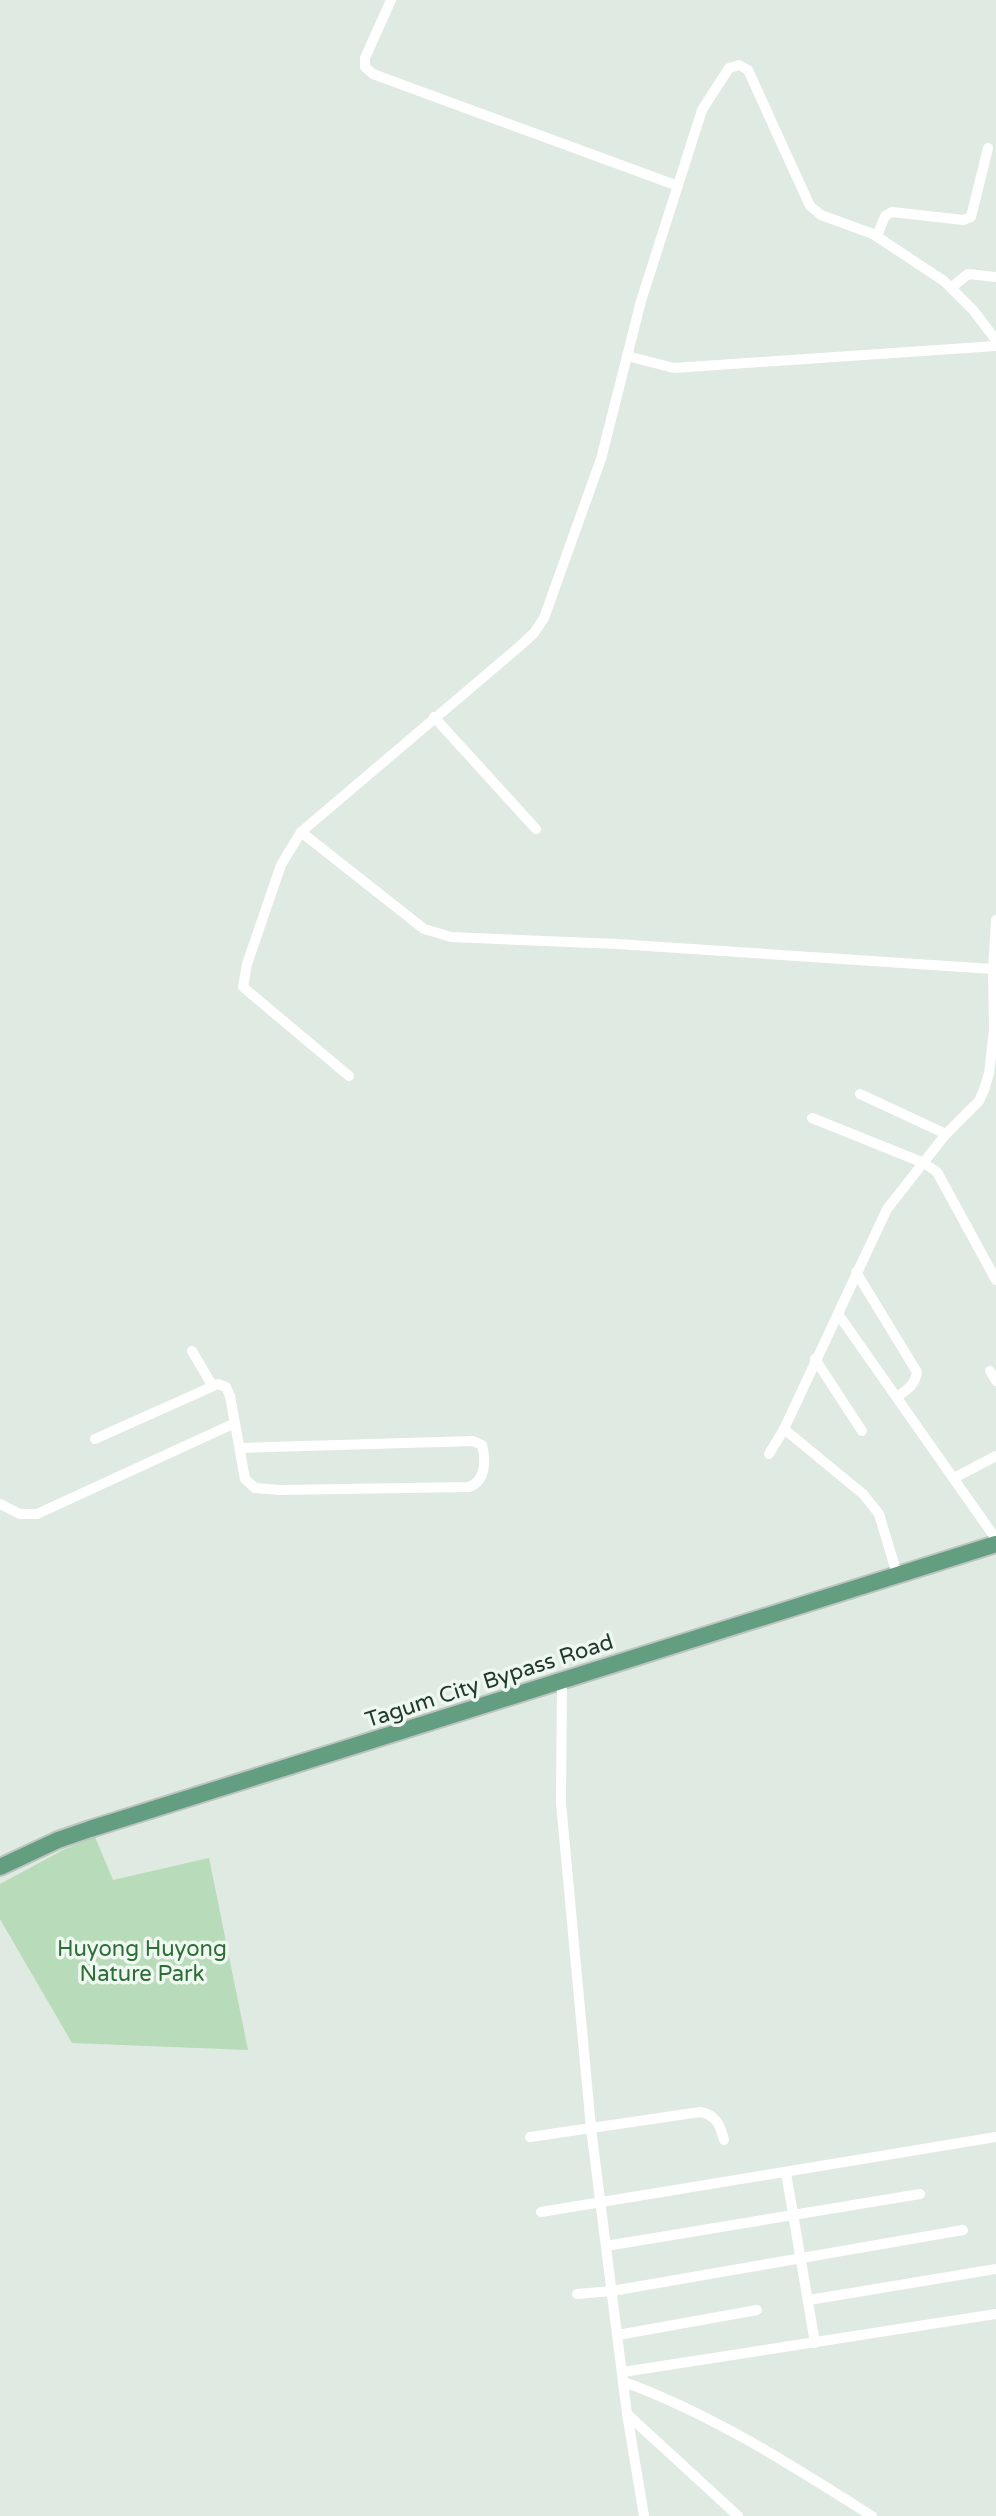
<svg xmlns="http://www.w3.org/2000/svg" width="996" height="2516" font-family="'Varela Round',sans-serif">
<rect width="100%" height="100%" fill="#dfeae2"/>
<path fill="#b8dbb9" d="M 95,1837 L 113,1880 L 209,1858 L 248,2050 L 72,2043 L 0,1919 L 0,1884 L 63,1850 Z"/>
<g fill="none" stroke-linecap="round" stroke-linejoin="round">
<g stroke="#bcc4c0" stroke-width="20">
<path id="primary" d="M 0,1867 L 58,1840 L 90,1829 L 996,1544"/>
</g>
<g stroke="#fff" stroke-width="10">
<path d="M 391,0 L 365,58 L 365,67 L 373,74 L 678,186"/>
<path d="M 877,236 L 885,216 L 892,212 L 963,220 L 971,217 L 988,148"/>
<path d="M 952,287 L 968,274 L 996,277"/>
<path d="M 627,356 L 674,368 L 996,346"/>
<path d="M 434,717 L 536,829"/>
<path d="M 301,832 L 424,929 L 451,937 L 617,944 L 993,969"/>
<path d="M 349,1076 L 243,987 L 247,964 L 281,865 L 301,832 L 520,646 L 534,633 L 544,618 L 601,459 L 641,301 L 702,110 L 729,68 L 739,65 L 748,70 L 810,206 L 821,215 L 873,234 L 944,281 L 973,310 L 996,340"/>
<path d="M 860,1094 L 946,1134"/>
<path d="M 812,1118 L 924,1163 L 937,1172 L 996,1280"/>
<path d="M 856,1272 L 917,1372 C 915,1385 908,1389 898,1396"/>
<path d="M 838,1314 L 996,1539"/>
<path d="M 192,1351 L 212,1385"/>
<path d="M 815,1359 L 862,1431"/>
<path d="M 990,1371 L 996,1381"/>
<path d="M 784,1429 L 863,1494 L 879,1514 L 897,1574"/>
<path d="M 95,1439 L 218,1384 L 226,1387 L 230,1396 L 245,1479 L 255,1488 L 280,1490 L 469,1487 C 486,1481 486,1460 482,1445 L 473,1441 L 241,1448"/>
<path d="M 769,1454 L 784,1429 L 887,1209 L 946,1134 L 979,1101 L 984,1090 L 989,1073 L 994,1030 L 993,969 L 996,920"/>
<path d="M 954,1478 L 996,1456"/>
<path d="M 0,1504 L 20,1514 L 37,1514 L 235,1423"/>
<path d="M 562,1680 L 561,1803 L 591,2128 L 627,2414 L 644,2516"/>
<path d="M 530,2137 L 700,2112 C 716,2115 720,2124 724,2140"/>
<path d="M 786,2173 L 815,2343"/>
<path d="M 541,2212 L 996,2137"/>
<path d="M 606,2246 L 920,2194"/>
<path d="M 577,2294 L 612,2291 L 963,2230"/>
<path d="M 809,2300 L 996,2269"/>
<path d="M 618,2335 L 757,2310"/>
<path d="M 623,2372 L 996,2314"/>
<path d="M 624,2382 C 712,2414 793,2466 872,2516"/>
<path d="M 627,2414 L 738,2516"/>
</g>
<use href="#primary" stroke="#649e81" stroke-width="16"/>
</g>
<g text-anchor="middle" stroke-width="7" stroke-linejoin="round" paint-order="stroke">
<g font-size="22" fill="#20392c" stroke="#eff7f1">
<text transform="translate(489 1680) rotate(-18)" y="8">Tagum City Bypass Road</text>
</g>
<g font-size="22" fill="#2c6e35" stroke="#eff7f1">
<text x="142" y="1956">Huyong Huyong<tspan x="142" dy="25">Nature Park</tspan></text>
</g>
</g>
</svg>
